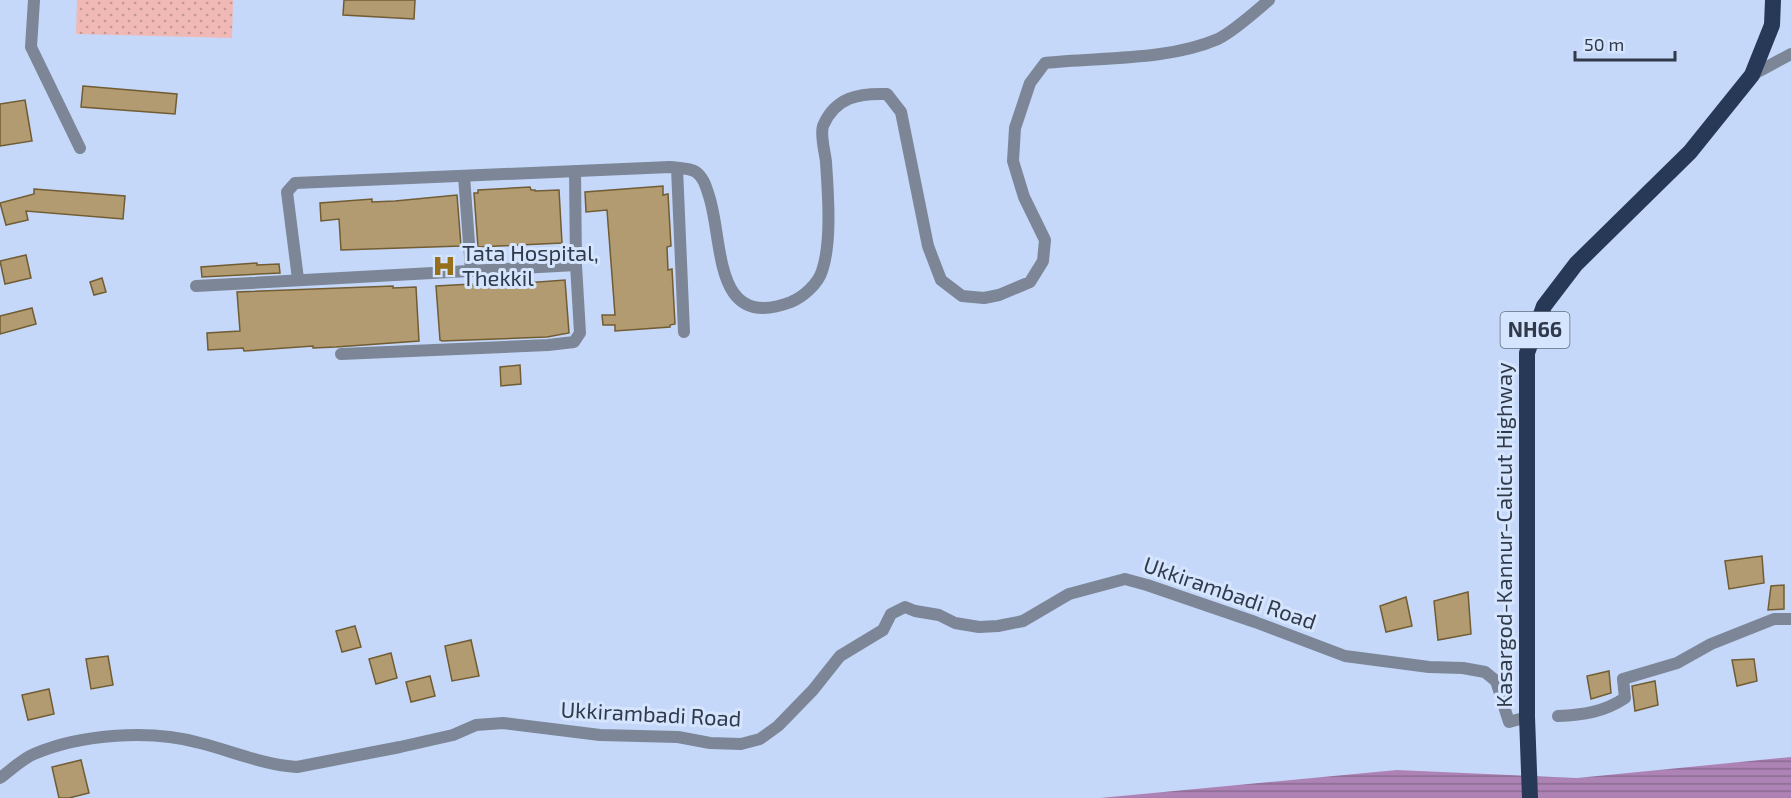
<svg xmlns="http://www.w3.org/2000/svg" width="1791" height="798" font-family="'Exo 2',sans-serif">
<defs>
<pattern id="park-dots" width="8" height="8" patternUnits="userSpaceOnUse" patternTransform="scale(1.5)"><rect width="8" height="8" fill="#f1b9b6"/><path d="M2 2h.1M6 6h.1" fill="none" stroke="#c49796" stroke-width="1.8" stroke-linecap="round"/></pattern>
<pattern id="water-rules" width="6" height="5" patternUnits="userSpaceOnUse" patternTransform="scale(1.5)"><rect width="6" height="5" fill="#ad82b4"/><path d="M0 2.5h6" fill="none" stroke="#8d6b94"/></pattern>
</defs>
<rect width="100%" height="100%" fill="#c5d8fa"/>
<path fill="url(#park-dots)" d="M 77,0 L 233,0 L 232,38 L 76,34 Z"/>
<path fill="url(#water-rules)" d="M 1791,757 L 1791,798 L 1100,798 L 1397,770 L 1577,778 Z"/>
<g fill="#b29b71" stroke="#715c33" stroke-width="1.5">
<path d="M 344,0 L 415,0 L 414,19 L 343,15 Z"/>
<path d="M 83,86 L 177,94 L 175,114 L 81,107 Z"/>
<path d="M 25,100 L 32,141 L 0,146 L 0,104 Z"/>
<path d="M 663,186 L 663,195 L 668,194 L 671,246 L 667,247 L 668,270 L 672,269 L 675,324 L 670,325 L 670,327 L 615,331 L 615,325 L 603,325 L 602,315 L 615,315 L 607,210 L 586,212 L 585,192 Z"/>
<path d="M 530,187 L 531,190 L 535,190 L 535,191 L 559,190 L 562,243 L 478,247 L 474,193 L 478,193 L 478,190 Z"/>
<path d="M 34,189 L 125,196 L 123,219 L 26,211 L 28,220 L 6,225 L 0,203 L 34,194 Z"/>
<path d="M 457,195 L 461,246 L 341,250 L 339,219 L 321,221 L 320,203 L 372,199 L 372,202 L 395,201 Z"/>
<path d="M 26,255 L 31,278 L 5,284 L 0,261 Z"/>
<path d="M 257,263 L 257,265 L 279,264 L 280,273 L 202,277 L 201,267 Z"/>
<path d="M 102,278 L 106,292 L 94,295 L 90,282 Z"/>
<path d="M 565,280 L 569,333 L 547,337 L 442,341 L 440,340 L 436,286 L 472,284 L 472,286 L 496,285 Z"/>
<path d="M 393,286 L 393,288 L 416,287 L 419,341 L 336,347 L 313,348 L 313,346 L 244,351 L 243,348 L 208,350 L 207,333 L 240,331 L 237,292 Z"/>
<path d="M 32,308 L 36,324 L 0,334 L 0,316 Z"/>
<path d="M 520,365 L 521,384 L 501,386 L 500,367 Z"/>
<path d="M 1762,556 L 1764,583 L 1729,589 L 1725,561 Z"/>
<path d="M 1784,585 L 1784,609 L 1768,610 L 1771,586 Z"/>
<path d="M 1468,592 L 1471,634 L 1438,640 L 1434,601 Z"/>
<path d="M 1406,597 L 1412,626 L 1386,632 L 1380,606 Z"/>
<path d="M 355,626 L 361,647 L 342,652 L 336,631 Z"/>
<path d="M 471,640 L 479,676 L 452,681 L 445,646 Z"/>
<path d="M 391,653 L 397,678 L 376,684 L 369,659 Z"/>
<path d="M 108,656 L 113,685 L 91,689 L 86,659 Z"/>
<path d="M 1754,659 L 1757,681 L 1737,686 L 1732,660 Z"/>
<path d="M 1609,671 L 1611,693 L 1591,699 L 1587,676 Z"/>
<path d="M 430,676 L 435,696 L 411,702 L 406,682 Z"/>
<path d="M 1655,681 L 1658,705 L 1635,711 L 1632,686 Z"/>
<path d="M 49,689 L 54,714 L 28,720 L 22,695 Z"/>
<path d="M 81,760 L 89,793 L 69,798 L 59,798 L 52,767 Z"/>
</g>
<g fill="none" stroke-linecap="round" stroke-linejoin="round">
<g stroke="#7c8697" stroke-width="12">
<path d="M 34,0 L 31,47 L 80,148"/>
<path d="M 1752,75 L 1791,54"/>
<path d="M 677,168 L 684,332"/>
<path d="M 464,176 L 471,270"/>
<path d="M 298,279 L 287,192 L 295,183 L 670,167 C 678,168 690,168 696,172 C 704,178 706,187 709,196 C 724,242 712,332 791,302 C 803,297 818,284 822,271 C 832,242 828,193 826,162 C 825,152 820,135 823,126 C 835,97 859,93 887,94 L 901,112 L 928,246 L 941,280 L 962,296 L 984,298 L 999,295 L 1030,282 L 1043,261 L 1045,240 L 1024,197 L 1013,161 L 1015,128 L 1030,83 L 1045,63 C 1100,57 1167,61 1218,39 C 1234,31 1255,12 1269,0"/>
<path d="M 196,286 L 576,265 L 575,171"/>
<path d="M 341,354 L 548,345 L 574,342 L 580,333 L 576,265"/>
<path d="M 1558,716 C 1583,715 1604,712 1625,698 L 1623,679 L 1677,663 L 1711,644 L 1774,619 L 1791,619"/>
<path d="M 0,778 C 11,770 22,759 34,754 C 81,734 150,729 200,743 C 232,751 264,765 297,767 L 400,747 L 453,735 L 476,725 L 503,723 L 600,735 L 678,737 L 710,743 L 741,744 L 760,739 L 778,726 L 813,690 L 840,656 L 883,630 L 891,614 L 905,607 L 915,611 L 939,615 L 955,623 L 979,627 L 998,626 L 1023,621 L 1069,594 L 1125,579 L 1147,585 L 1255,622 L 1345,656 L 1429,667 L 1463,668 L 1485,672 L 1496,681 L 1509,722 L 1527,717"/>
</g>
<path stroke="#283857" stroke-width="16" d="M 1530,798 L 1527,717 L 1527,353 L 1544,306 L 1576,264 L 1690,152 L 1752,75 L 1772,25 L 1773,0"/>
</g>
<defs>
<g id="hospital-bare" transform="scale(1.8)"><path d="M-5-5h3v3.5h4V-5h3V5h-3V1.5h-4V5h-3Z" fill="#966f1a" stroke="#d6e5fe" stroke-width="2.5" paint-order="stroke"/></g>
</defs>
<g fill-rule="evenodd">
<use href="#hospital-bare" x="444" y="266"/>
</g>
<g text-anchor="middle" stroke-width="6" stroke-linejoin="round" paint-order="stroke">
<rect fill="#d6e5fe" stroke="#626d81" stroke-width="1.5" x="1500.5" y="312" width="69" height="36" rx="4.5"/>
<g font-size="21" font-weight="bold" fill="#313a4b">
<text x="1535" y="337">NH66</text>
</g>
<g font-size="22" fill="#313a4b" stroke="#d6e5fe" text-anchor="start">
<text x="462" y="261">Tata Hospital,<tspan x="462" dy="25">Thekkil</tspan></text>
</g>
<g font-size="22" fill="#313a4b" stroke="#d6e5fe">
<text transform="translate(1504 535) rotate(-90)" y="8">Kasargod-Kannur-Calicut Highway</text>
<text transform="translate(1230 593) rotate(19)" y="8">Ukkirambadi Road</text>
<text transform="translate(651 714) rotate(3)" y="8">Ukkirambadi Road</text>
</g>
</g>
<path d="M1575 51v9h100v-9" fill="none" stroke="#313a4b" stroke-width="3"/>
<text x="1584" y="51" font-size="18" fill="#313a4b" stroke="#d6e5fe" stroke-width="4.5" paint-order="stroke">50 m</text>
</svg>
